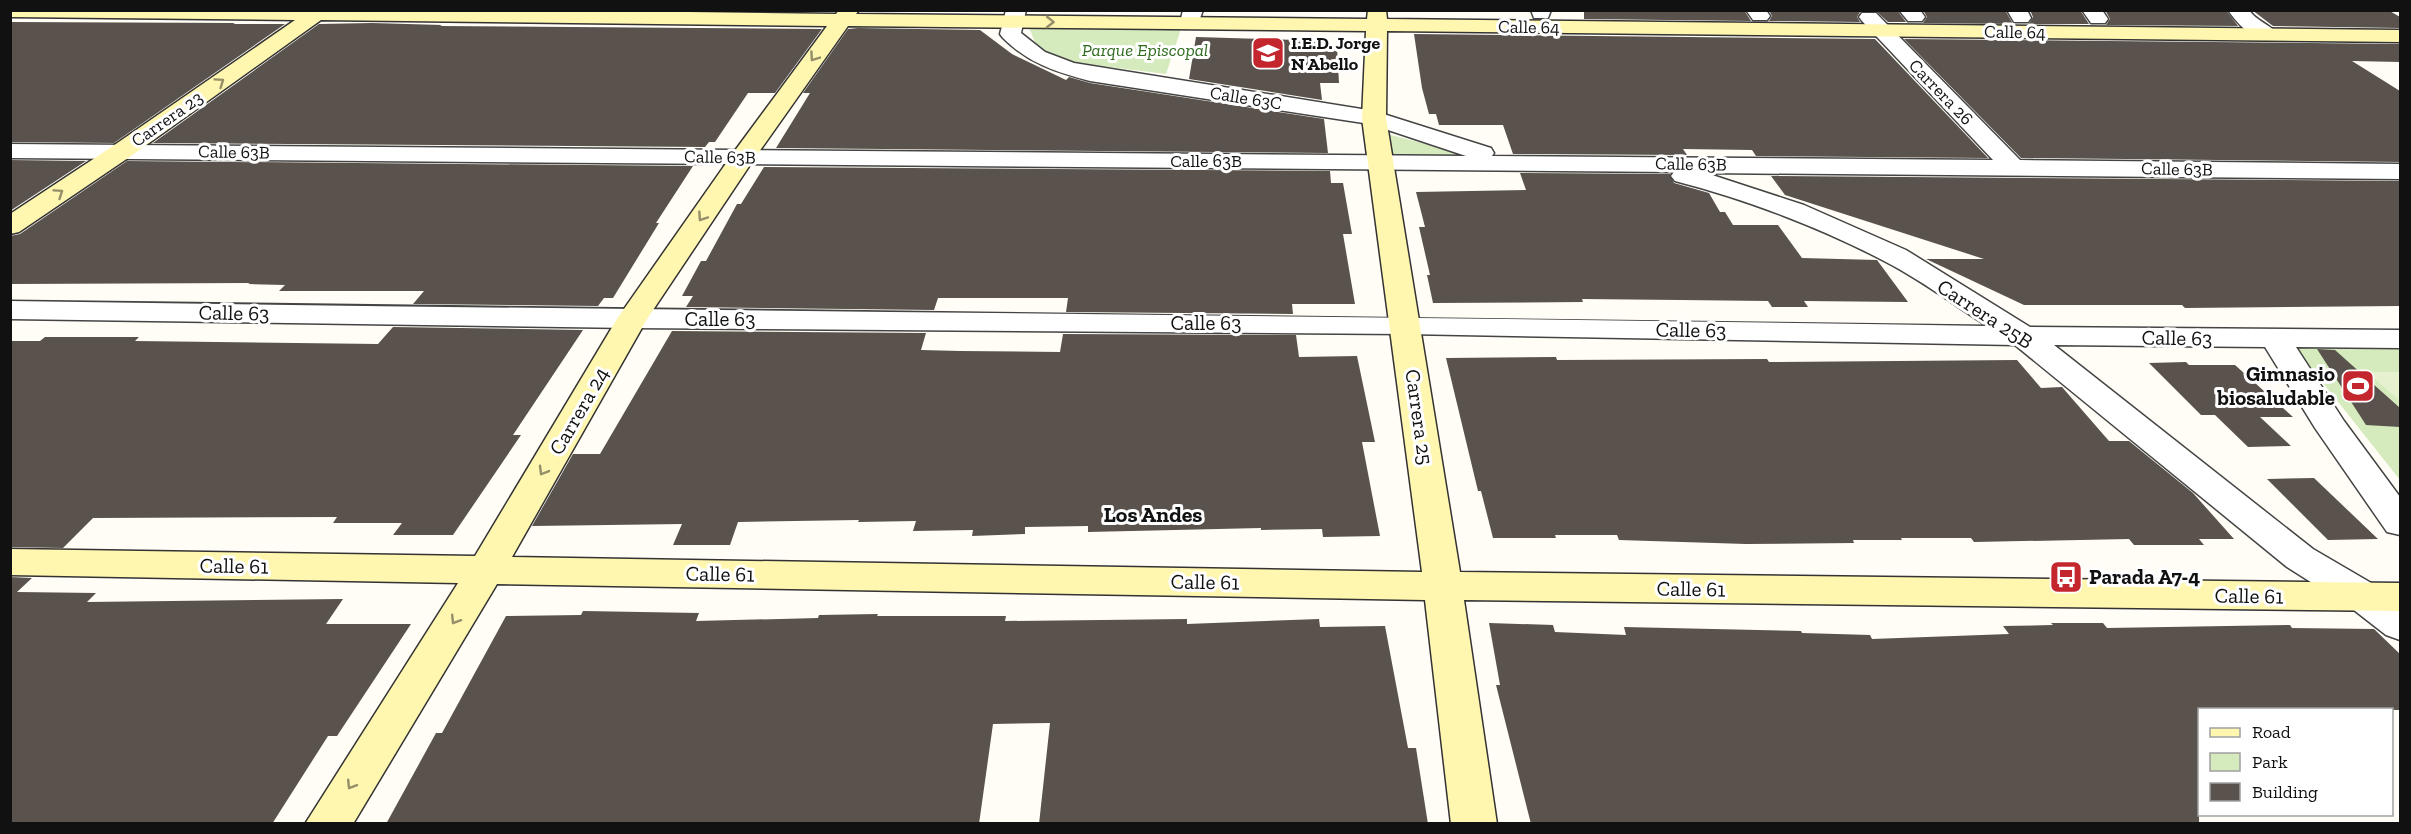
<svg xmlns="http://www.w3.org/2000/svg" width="2411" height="834" font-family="'Zilla Slab',serif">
<rect width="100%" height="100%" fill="#fffdf5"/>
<g fill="#d5ebbd">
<path d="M 1029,27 L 1181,29 L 1166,74 L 1062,61 L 1037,48 Z"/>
<path d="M 1387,134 L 1477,157 L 1386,159 Z"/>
<path d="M 2293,345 L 2400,346 L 2400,480 Z"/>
</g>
<path fill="#e6f2cf" d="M 2367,372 L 2400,372 L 2400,401 Z"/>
<g fill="#5a524d">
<path d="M 1584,10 L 1744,10 L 1751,21 L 1584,19 Z"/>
<path d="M 1769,10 L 1897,10 L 1906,22 L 1888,22 L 1876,11 L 1860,12 L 1857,17 L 1860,22 L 1769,21 L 1772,16 Z"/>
<path d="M 1923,10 L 2005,10 L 2013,24 L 1923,23 L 1927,17 Z"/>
<path d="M 2030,10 L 2080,10 L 2089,24 L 2029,24 L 2033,17 Z"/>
<path d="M 2105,10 L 2226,10 L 2238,26 L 2106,25 L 2110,19 Z"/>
<path d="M 2252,10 L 2388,10 L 2400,17 L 2400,28 L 2273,26 Z"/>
<path d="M 10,22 L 235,23 L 233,24 L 285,24 L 114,143 L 10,142 Z"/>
<path d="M 372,23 L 442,25 L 440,26 L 822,29 L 775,93 L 748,93 L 715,142 L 709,142 L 705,147 L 153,143 L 319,24 Z"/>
<path d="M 858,28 L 980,30 L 1012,54 L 1066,80 L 1069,77 L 1090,83 L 1324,119 L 1328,153 L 776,148 L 810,93 L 803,93 L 848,29 Z"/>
<path d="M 1414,34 L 1875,39 L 1988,158 L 1756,156 L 1752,150 L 1683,149 L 1687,155 L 1513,154 L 1503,125 L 1439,125 L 1436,114 L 1429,114 L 1422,88 Z"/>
<path d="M 1196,37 L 1300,40 L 1300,38 L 1329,38 L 1329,47 L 1337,47 L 1339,83 L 1320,83 L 1322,100 L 1189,79 Z"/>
<path d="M 1904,39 L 2400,44 L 2400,62 L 2352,61 L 2400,91 L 2400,162 L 2021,158 Z"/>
<path d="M 10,160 L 86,161 L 10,211 Z"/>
<path d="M 127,161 L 693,166 L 656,223 L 659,223 L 613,298 L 604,298 L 598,306 L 413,304 L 424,291 L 279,291 L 285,285 L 248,284 L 250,283 L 10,284 L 10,236 L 20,234 Z"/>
<path d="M 764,167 L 1330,171 L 1331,183 L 1343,183 L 1352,234 L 1343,234 L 1355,304 L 1292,304 L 1293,314 L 1066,312 L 1068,298 L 938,298 L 934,310 L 686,307 L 693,296 L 682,296 L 701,261 L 706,261 L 737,204 L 741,204 Z"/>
<path d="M 1520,173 L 1670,174 L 1674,183 L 1709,193 L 1720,212 L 1725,212 L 1733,225 L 1778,225 L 1802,258 L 1877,260 L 1908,302 L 1804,301 L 1808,307 L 1772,307 L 1768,301 L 1680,300 L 1582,299 L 1583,302 L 1433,303 L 1427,275 L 1430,275 L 1419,227 L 1425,227 L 1416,192 L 1526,190 Z"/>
<path d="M 1771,176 L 2400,181 L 2400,306 L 2185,308 L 2182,305 L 2024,305 L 1926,259 L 1984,259 L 1785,195 Z"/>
<path d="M 393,327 L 583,330 L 513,435 L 521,435 L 453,535 L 393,535 L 402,523 L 333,523 L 337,517 L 93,518 L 63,548 L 10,547 L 10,341 L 40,341 L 45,337 L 139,337 L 135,341 L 378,344 Z"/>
<path d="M 672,331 L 926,333 L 921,350 L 960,351 L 1060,352 L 1063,334 L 1296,335 L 1299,357 L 1357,356 L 1375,442 L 1362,442 L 1380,536 L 1323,537 L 1322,529 L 1261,530 L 1261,528 L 1088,532 L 1088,526 L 1025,527 L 1025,534 L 972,536 L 973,530 L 913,531 L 916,521 L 858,522 L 859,520 L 738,522 L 730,545 L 673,545 L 682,524 L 532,526 L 573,454 L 600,454 Z"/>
<path d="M 2317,349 L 2335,350 L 2400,408 L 2400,427 L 2366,425 Z"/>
<path d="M 1556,357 L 1557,360 L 1767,359 L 1769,362 L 2017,360 L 2041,388 L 2062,387 L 2109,441 L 2129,441 L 2193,493 L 2234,539 L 2199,539 L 2204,545 L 2134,545 L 2129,539 L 1974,542 L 1971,538 L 1901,538 L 1902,540 L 1853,540 L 1854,543 L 1746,544 L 1619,540 L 1617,535 L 1555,535 L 1556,538 L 1493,538 L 1481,491 L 1478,491 L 1446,358 Z"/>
<path d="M 2186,362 L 2189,365 L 2235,365 L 2293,417 L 2260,417 L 2291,446 L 2248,447 L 2215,415 L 2201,415 L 2149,363 Z"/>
<path d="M 2314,478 L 2378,539 L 2328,540 L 2267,479 Z"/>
<path d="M 10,577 L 32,578 L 17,592 L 96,593 L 87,602 L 343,599 L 326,624 L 411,624 L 337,736 L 328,736 L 272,824 L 10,824 Z"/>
<path d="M 583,611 L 699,613 L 696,621 L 818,618 L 819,615 L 878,614 L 877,616 L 1006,616 L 1005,621 L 1187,619 L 1187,624 L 1319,619 L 1320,627 L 1385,626 L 1408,748 L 1416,748 L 1428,824 L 1039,824 L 1050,723 L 993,724 L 979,824 L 386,824 L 436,733 L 442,733 L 506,616 L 581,615 Z"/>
<path d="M 1489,623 L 1553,625 L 1555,632 L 1626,635 L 1624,627 L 1801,631 L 1802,633 L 1870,635 L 1872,639 L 2009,634 L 2003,626 L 2053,625 L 2051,623 L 2103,623 L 2107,628 L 2290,625 L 2292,628 L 2374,629 L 2400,654 L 2400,710 L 2199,710 L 2199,824 L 1531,824 L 1496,685 L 1500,685 Z"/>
</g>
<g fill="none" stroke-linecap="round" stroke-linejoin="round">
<g stroke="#444" stroke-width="3">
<g id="street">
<path d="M 1006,10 L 1026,10 L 1021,33 L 1045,52 L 1074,63 L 1374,111 L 1491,148 L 1494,153 L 1492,156 L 1993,160 L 1862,21 L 1859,17 L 1862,13 L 1876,13 L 2020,160 L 2400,164 L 2400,179 L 1706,173 L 1804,205 L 1906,250 L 2030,327 L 2400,330 L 2400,348 L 2296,347 L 2344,421 L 2400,497 L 2400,535 L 2387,532 L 2315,428 L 2265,347 L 2054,345 L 2313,549 L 2378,587 L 2400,604 L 2400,640 L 2386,635 L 2350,607 L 2287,567 L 2015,345 L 1406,334 L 632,328 L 10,319 L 10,301 C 669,311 1328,315 1987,326 C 1954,305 1921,280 1886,262 C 1822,228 1745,199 1675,181 L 1671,176 L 1674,172 L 10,158 L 10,144 L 1466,156 L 1370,124 L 1090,81 C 1056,72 1028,63 1003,38 L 1000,34 Z"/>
<path d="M 1183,10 L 1203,10 L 1197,27 L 1183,27 L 1180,23 Z"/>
<path d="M 1531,10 L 1551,10 L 1548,18 L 1534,18 Z"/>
<path d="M 1746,10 L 1766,10 L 1770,16 L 1767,20 L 1753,20 Z"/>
<path d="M 1899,10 L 1920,10 L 1925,17 L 1922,21 L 1908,21 Z"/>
<path d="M 2007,10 L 2027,10 L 2031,18 L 2028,22 L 2014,22 Z"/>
<path d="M 2082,10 L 2102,10 L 2108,19 L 2105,23 L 2091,23 Z"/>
<path d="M 2228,10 L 2249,10 C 2256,21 2270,24 2277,34 L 2274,38 C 2255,43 2238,25 2228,10 Z"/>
</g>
</g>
<g stroke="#333" stroke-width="3">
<path id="secondary" d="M 10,10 L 537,10 L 836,14 L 839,10 L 859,10 L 856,14 L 1367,19 L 1368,10 L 1386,10 L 1387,19 L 2400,30 L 2400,42 L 1387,31 L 1386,118 L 1460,572 L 2400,583 L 2400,611 L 1464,600 L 1497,824 L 1451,824 L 1425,600 L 497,584 L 353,824 L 305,824 L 458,583 L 10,575 L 10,549 L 475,556 L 617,319 L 734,152 L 827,26 L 321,20 L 131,156 L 19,232 L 10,234 L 10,214 L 113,146 L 295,20 L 10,17 ZM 848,26 L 1366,31 L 1362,118 L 1422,572 L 512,557 L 647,319 L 754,159 Z"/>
</g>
<use href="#street" fill="#fff" fill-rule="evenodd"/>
<use href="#secondary" fill="#fff6b0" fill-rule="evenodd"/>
</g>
<defs><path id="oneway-chevron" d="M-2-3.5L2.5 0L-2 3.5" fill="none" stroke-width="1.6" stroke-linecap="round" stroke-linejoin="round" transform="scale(1.5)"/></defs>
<g stroke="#948f68">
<use href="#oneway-chevron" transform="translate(1050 22) rotate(1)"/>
<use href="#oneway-chevron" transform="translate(814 57) rotate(125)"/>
<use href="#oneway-chevron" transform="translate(220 82) rotate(-35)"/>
<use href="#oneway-chevron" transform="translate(59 193) rotate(-34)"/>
<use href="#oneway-chevron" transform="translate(702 217) rotate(124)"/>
<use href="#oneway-chevron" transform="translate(543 471) rotate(120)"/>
<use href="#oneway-chevron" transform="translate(455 620) rotate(122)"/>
<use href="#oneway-chevron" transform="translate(351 785) rotate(122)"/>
</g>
<defs>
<g id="school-square" transform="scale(1.725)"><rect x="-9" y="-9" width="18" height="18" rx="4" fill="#c4262e" stroke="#fff"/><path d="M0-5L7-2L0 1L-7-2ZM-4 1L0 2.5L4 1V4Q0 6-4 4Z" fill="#fff"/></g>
<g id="stadium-square" transform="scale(1.725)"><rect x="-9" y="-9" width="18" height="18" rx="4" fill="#c4262e" stroke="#fff"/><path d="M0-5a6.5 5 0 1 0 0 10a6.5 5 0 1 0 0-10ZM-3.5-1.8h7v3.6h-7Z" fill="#fff"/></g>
<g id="bus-square" transform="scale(1.725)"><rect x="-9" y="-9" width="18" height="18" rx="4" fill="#c4262e" stroke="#fff"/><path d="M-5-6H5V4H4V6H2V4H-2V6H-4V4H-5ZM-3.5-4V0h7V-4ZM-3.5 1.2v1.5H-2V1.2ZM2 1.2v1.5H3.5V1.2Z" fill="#fff"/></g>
</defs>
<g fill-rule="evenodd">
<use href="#school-square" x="1268" y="53"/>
<use href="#stadium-square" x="2358" y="386"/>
<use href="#bus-square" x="2066" y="577"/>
</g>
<g text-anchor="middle" stroke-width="6" stroke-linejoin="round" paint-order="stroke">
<g font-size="18" fill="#111" stroke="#fff">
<text transform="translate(1529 27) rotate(1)" y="6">Calle 64</text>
<text transform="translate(2015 32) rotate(1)" y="6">Calle 64</text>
<text transform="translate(1941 92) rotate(46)" y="6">Carrera 26</text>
<text transform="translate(1246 98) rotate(9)" y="6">Calle 63C</text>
<text transform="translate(167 119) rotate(-35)" y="6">Carrera 23</text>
<text transform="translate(234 152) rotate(1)" y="6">Calle 63B</text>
<text transform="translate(720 157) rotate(1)" y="6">Calle 63B</text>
<text x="1206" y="167">Calle 63B</text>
<text transform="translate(1691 164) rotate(1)" y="6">Calle 63B</text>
<text transform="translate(2177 169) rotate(1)" y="6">Calle 63B</text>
</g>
<g font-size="18" font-weight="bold" fill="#111" stroke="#fff" text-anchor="start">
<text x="1291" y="49">I.E.D. Jorge<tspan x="1291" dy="21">N Abello</tspan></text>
</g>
<g font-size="18" font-style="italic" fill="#2f6b1f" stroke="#fff">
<text x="1145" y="56">Parque Episcopal</text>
</g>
<g font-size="21" fill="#111" stroke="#fff">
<text transform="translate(234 313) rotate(1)" y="7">Calle 63</text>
<text transform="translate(1985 314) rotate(33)" y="7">Carrera 25B</text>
<text x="720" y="326">Calle 63</text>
<text x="1206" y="330">Calle 63</text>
<text transform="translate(1691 330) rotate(1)" y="7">Calle 63</text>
<text transform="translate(2177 338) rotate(1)" y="7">Calle 63</text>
<text transform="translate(579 411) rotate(-60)" y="7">Carrera 24</text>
<text transform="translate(1419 417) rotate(82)" y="7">Carrera 25</text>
<text transform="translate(234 566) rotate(1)" y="7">Calle 61</text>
<text transform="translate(720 574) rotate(1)" y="7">Calle 61</text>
<text transform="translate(1205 582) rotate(1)" y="7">Calle 61</text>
<text transform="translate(1691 589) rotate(1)" y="7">Calle 61</text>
<text transform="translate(2249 596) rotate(1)" y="7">Calle 61</text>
</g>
<g font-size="21" font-weight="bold" fill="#111" stroke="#fff" text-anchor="end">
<text x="2335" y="381">Gimnasio<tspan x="2335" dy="24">biosaludable</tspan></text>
<text x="2089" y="584" text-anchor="start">Parada A7-4</text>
</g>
<g font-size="22" font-weight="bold" fill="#111" stroke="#fff">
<text x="1153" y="522">Los Andes</text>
</g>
</g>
<rect width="2411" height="834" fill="none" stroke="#111111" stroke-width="24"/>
<rect x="2198" y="708" width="195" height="108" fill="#ffffff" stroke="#a0a0a0" stroke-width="1.5"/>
<rect x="2210" y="728" width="30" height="9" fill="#fff6b0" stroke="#a0a0a0" stroke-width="1.5"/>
<text x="2252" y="738" font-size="18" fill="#111111">Road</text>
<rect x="2210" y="753" width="30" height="18" fill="#d5ebbd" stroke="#a0a0a0" stroke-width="1.5"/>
<text x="2252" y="768" font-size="18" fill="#111111">Park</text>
<rect x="2210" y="783" width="30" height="18" fill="#5a524d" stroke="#a0a0a0" stroke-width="1.5"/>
<text x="2252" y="798" font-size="18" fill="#111111">Building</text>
</svg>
